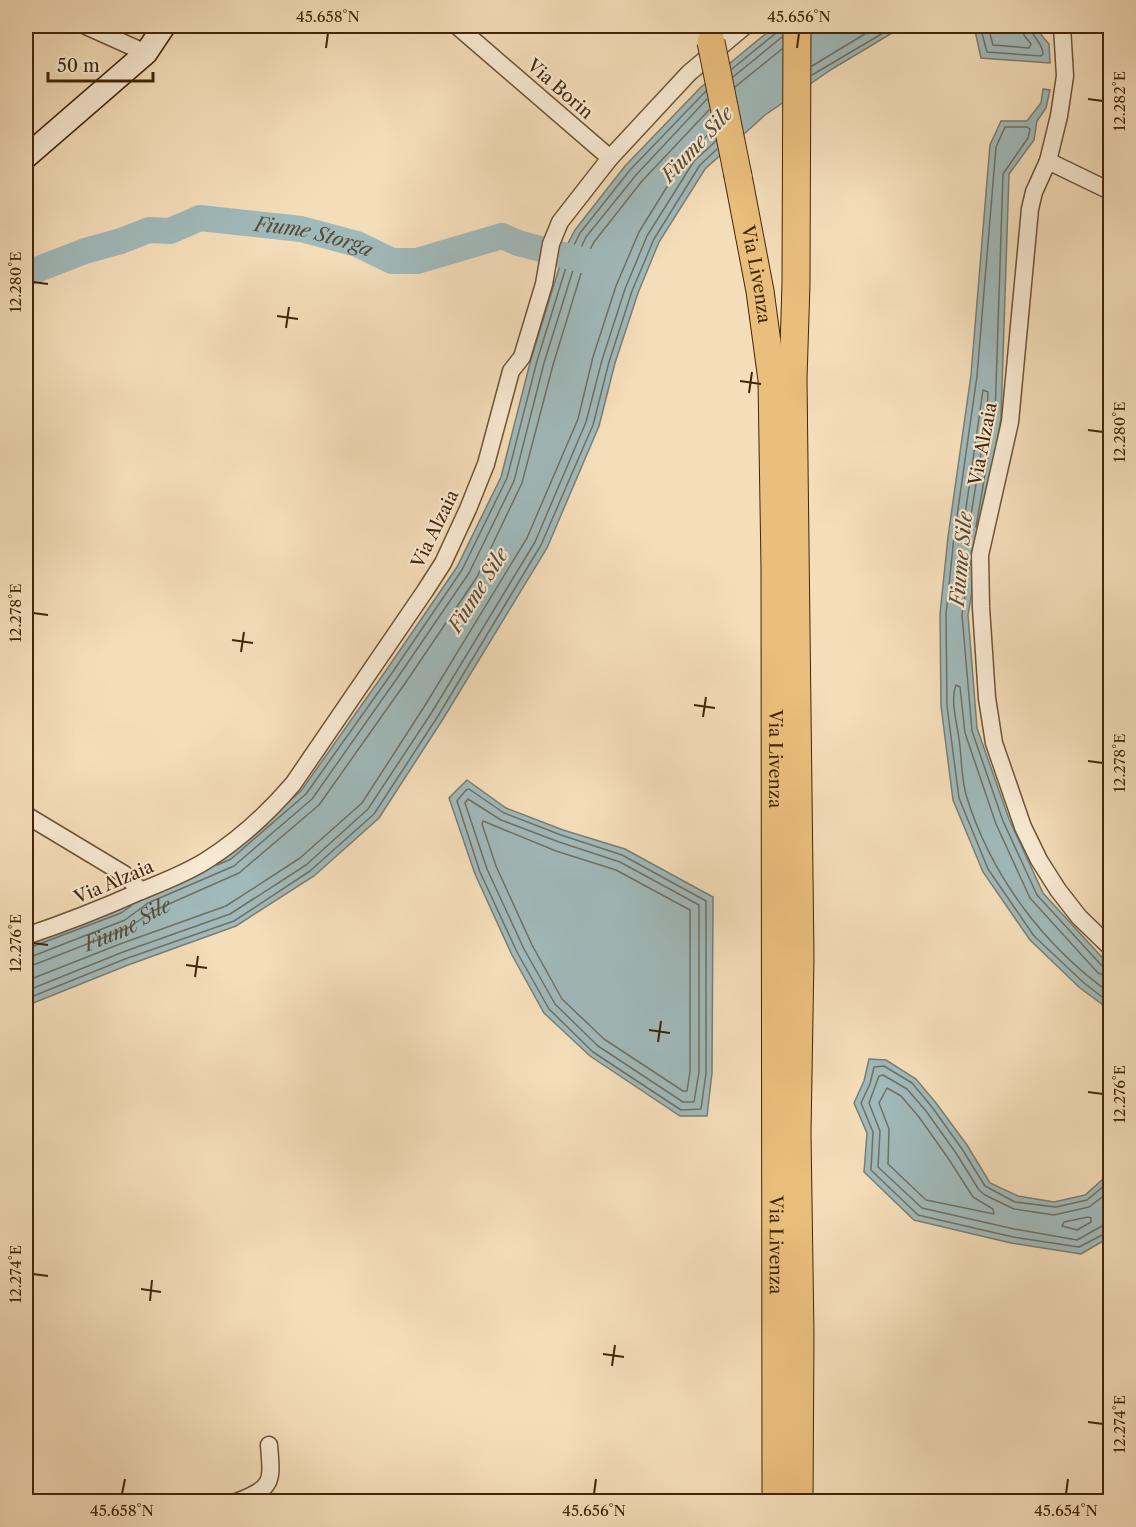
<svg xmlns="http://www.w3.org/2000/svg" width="1136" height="1527" font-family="'Libre Caslon Text',serif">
<rect width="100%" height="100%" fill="#f4ddb9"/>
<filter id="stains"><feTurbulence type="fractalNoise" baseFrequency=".00333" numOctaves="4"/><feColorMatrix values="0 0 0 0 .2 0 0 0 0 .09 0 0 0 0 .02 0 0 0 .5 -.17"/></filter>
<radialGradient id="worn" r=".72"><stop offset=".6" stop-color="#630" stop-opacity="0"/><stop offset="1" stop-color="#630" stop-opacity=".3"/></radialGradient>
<g fill="#a0b9ba" stroke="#7a7e73" stroke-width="1.5">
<path d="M 775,26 L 913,26 L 892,33 L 832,69 L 765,115 L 705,169 L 659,242 L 638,293 L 615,363 L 599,426 L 547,548 L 443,719 L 379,818 L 314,876 L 236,926 L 128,965 L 26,1006 L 26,944 L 227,854 L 301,791 L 387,669 L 457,567 L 501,477 L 531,359 L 565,249 L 575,230 L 625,166 L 700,88 Z"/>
<path d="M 974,26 L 1036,26 L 1037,30 L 1049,44 L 1050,63 L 981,58 Z"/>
<path d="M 1043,89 L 1050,90 L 1046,108 L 1037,121 L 1034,140 L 1009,174 L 1001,417 L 968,615 L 977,728 L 1009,819 L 1043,893 L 1110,966 L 1110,1010 L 1080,988 L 1030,940 L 983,872 L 953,800 L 941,706 L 940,614 L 948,537 L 971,375 L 990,145 L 1001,121 L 1027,121 L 1041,103 Z"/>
<path d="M 467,780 L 506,808 L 563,830 L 625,849 L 713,897 L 712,1073 L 707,1116 L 680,1116 L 590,1056 L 544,1013 L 512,955 L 475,874 L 449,798 Z"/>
<path d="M 869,1059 L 886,1060 L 916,1079 L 936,1103 L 967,1145 L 990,1183 L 1018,1196 L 1054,1202 L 1085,1195 L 1110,1173 L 1110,1237 L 1081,1254 L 1011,1243 L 914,1220 L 864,1172 L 867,1133 L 854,1103 L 864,1081 Z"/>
</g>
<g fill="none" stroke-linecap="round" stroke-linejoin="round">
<g stroke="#717062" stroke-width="1.5">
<path d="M 980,26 L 987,52 L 1041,56 L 1043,54 C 1043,42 1031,37 1030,26"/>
<path d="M 988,26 L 993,45 L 1029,48 L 1031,44 L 1024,35 L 1023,26"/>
<path d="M 812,66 L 878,26"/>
<path d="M 732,69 L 776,33 L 778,26"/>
<path d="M 812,75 L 895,26"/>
<path d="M 733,77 L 782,37"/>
<path d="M 735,87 L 782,49"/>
<path d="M 983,390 L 988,392 L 987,416 L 971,515 L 967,518 L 965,515 Z"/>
<path d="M 976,527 L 995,416 L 1003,174 L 1028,138 L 1030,129 L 1027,127 L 1005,127 L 996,147 L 977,376 L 954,537 L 946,614 L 947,706 L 959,798 L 988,869 L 1034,936 L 1084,983 L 1110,1003"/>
<path d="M 970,563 L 962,615 L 972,731 L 1003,821 L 1037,895 L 1104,968 L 1110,970"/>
<path d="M 469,789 L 504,813 L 561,835 L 622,855 L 706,901 L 706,1073 L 701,1109 L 681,1110 L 593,1052 L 549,1009 L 517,952 L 480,872 L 457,801 L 466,790 Z"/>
<path d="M 468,799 L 501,820 L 559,842 L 620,862 L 699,905 L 699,1072 L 694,1102 L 683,1102 L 598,1046 L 555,1004 L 524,949 L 487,869 L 465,803 Z"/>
<path d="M 483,821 L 556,851 L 616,870 L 690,910 L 690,1072 L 687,1091 L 683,1091 L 604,1039 L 562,999 L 532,945 L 496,866 L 482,824 Z"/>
<path d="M 217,865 L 231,859 L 306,794 L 392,673 L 462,570 L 507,478 L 537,361 L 571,251 L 580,233 L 630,170 L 706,91"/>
<path d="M 26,949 L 121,913 L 131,906"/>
<path d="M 26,957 L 33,956 L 125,920 L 148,903 L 234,866 L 312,799 L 398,677 L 469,573 L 514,481 L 544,363 L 578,254 L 586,237 L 636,175 L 707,99"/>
<path id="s1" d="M 26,966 L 36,964 L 128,928 L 153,911 L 239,873 L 319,805 L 406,682 L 477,577 L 522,483 L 553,365 L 586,257 L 594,242 L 642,181 L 709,110"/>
<path d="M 1110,977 L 1098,973 L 1030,898 L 996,824 L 965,733 L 960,687 L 956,685 C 950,700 957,723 959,739 C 962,758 961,780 967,798 C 992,877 1044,946 1110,993"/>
<path d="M 26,981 L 120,944 L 226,906 L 300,858 L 362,803 L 424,707 L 527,538 L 578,419 L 593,357 L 616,286 L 639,232 L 686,156 L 713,130"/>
<path d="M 26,991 L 123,952 L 230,914 L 306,865 L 368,809 L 432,712 L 535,542 L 586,422 L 602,360 L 625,289 L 647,236 L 694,161 L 716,141"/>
<path d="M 26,999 L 125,959 L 234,921 L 310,871 L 374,814 L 438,716 L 541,545 L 593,425 L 609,362 L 632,291 L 654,239 L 700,165 L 717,149"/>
<path d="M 887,1088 L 901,1096 L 919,1117 L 948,1158 L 973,1197 L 993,1209 L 994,1214 L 926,1200 L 888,1164 L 889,1129 L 879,1103 Z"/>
<path d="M 1110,1181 L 1087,1200 L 1056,1207 L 1015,1202 L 985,1186 L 962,1149 L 932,1107 L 912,1083 L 884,1066 L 874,1067 L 870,1084 L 861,1103 L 873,1132 L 871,1170 L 918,1215 L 1013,1237 L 1079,1247 L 1106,1233 L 1110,1232"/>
<path d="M 1110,1191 L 1089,1207 L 1054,1215 L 1014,1209 L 985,1195 L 979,1190 L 956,1153 L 926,1111 L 907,1089 L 883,1075 L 879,1076 L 869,1103 L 880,1131 L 878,1167 L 922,1208 L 1014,1229 L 1077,1240 L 1102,1226 L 1110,1224"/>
<path d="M 1088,1217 L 1091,1218 L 1091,1222 L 1077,1230 L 1062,1226 L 1064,1222 Z"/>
</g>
<path stroke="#a0b9ba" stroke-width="26" id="s2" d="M 26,274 L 85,251 L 121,241 L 149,230 L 170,231 L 200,218 L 301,229 L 357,244 L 392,261 L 417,261 L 502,236 L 518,243 L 597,264"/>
<g stroke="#6e5435" stroke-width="19">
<g id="minor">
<path d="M 86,26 L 146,53"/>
<path d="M 457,26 L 610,158"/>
<path d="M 1062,26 L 1065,76 L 1059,116 L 1048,161 L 1034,192 L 1030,209 L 1010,422 L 980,555 L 981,607 L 987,698 L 994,743 L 1023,827 L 1039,860 L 1058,890 L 1079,917 L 1110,947"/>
<path d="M 1048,161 L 1110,191"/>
<path d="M 26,815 L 124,874 L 141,891"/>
<path d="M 26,936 C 65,923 103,908 141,891 C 163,882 187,873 207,860 C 240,839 268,813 293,784 L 425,591 L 443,563 L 468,509 L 486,464 L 511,371 L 522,357 L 544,284 L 551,244 L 560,222 L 610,158 L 689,73 L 745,26"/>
<path d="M 236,1502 C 274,1488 272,1482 269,1445"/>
</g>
</g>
<g stroke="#422609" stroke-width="25">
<path id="secondary" d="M 26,157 L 146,53 L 164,26"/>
</g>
<g stroke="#422609" stroke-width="29">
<g id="trunk">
<path d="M 797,26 L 796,284 L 793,379 L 800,958 L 797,1133 L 800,1334 L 799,1502"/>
<path id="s3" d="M 738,176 L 760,291 L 772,380 L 775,568 L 776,1502"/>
</g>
</g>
<use href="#minor" stroke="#f8e9d2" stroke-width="16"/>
<use href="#secondary" stroke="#f8e9d2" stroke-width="22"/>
<use href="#trunk" stroke="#eabe7c" stroke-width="27"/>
<g stroke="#422609" stroke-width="29" stroke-linecap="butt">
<path id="trunk-bridge" d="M 711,42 L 738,176"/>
</g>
<use href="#trunk-bridge" stroke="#eabe7c" stroke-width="27"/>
</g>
<path fill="none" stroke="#422609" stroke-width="2" d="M 326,48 L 328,33M 797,48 L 799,33M 1088,99 L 1103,101M 33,282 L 48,284M 277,316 L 298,319M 286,328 L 289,307M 740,381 L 761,384M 749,393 L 752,372M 1088,430 L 1103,432M 33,613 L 48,615M 232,640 L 253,643M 241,652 L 244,632M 694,705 L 715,708M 703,717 L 706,697M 1088,761 L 1103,763M 33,943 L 48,945M 186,965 L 207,968M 195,977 L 198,956M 649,1030 L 670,1033M 658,1042 L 661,1021M 1088,1092 L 1103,1094M 33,1274 L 48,1276M 141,1289 L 161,1292M 150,1301 L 152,1280M 603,1354 L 624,1357M 612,1366 L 615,1345M 1088,1422 L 1103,1424M 122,1494 L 125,1479M 594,1494 L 596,1479M 1066,1494 L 1068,1479"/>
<g text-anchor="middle" stroke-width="4.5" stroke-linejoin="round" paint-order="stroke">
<g font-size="18" fill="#422609" stroke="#f8e9d2">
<text transform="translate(560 89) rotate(41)" y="6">Via Borin</text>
<text dy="6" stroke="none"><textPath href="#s3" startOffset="100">Via Livenza</textPath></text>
<text transform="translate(983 444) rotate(-79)" y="6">Via Alzaia</text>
<text transform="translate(435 529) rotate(-64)" y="6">Via Alzaia</text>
<text dy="6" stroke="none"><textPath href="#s3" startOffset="586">Via Livenza</textPath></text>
<text transform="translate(114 882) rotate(-23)" y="6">Via Alzaia</text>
<text dy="6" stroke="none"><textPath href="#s3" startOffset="1072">Via Livenza</textPath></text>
</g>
<g font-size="20" font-style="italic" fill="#5a4b35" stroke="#f8e9d2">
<text transform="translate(697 144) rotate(-47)" y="7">Fiume Sile</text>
<text dy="7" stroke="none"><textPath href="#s2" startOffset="300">Fiume Storga</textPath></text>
<text transform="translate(961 559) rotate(-85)" y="7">Fiume Sile</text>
<text transform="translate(478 590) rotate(-58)" y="7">Fiume Sile</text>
<text dy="7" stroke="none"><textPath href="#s1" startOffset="110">Fiume Sile</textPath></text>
</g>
</g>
<rect width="1136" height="1527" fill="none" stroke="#f4ddb9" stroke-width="66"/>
<path d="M48 72v9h105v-9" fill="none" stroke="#422609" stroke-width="3"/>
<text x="57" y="72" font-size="18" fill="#422609" stroke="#f8e9d2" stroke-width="4.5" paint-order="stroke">50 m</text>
<rect x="33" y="33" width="1070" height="1461" fill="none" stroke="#422609" stroke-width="2"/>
<g font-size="15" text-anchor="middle" fill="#422609">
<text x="328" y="22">45.658°N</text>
<text x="799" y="22">45.656°N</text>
<text transform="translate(1120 101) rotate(-90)" y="5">12.282°E</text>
<text transform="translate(16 282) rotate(-90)" y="5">12.280°E</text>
<text transform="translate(1120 432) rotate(-90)" y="5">12.280°E</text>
<text transform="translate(16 613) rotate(-90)" y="5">12.278°E</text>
<text transform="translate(1120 763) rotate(-90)" y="5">12.278°E</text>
<text transform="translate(16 943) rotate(-90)" y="5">12.276°E</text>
<text transform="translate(1120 1094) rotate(-90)" y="5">12.276°E</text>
<text transform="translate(16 1274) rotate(-90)" y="5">12.274°E</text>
<text transform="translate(1120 1424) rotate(-90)" y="5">12.274°E</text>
<text x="122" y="1516">45.658°N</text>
<text x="594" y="1516">45.656°N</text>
<text x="1066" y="1516">45.654°N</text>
</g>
<rect width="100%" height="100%" filter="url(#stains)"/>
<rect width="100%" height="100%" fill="url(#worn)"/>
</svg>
